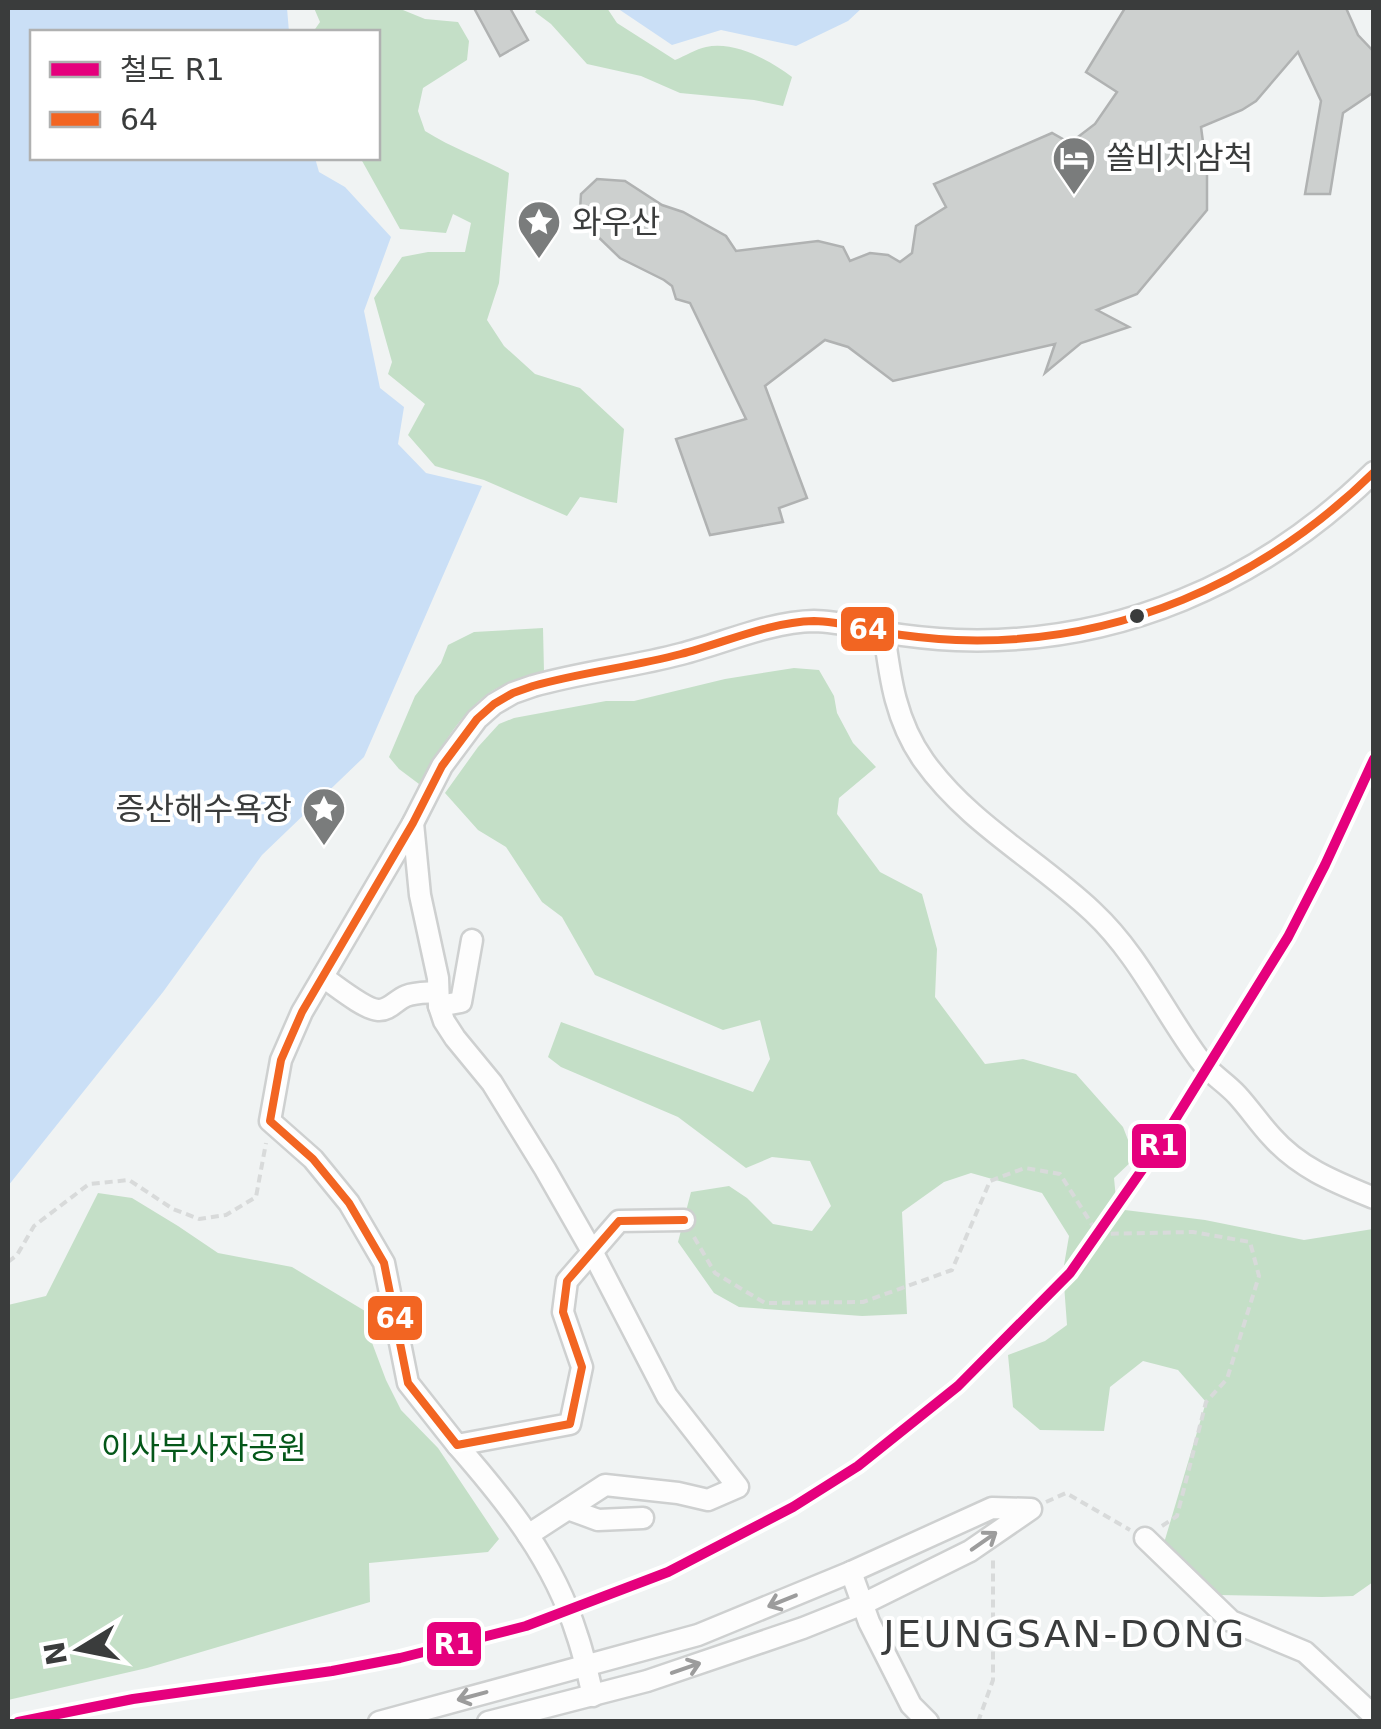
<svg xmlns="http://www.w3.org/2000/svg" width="1381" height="1729" font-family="'DejaVu Sans','Noto Sans KR',sans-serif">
<rect width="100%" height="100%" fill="#f0f3f3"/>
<g fill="#c4dfc7">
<path d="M 314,8 L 398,8 L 425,19 L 458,22 L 469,41 L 467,60 L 423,88 L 418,111 L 425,131 C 452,148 481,158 509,173 L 499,283 L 487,320 L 504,346 L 535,374 L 580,388 L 624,429 L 617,503 L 580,497 L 567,516 L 484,480 L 435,466 L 408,435 L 425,404 L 388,374 L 392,362 L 374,298 L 402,257 L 428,252 L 465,252 L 471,223 L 453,214 L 446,233 L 400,229 L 361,159 L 378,158 L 378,32 L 313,32 L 320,22 Z"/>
<path d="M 538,8 L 607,8 L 617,23 L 675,60 C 685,56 696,49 706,47 C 735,41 769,60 792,77 L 783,106 L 754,100 L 680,93 L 641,76 L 587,64 L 551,24 L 535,12 Z"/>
<path d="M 543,628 L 544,672 C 527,677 508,682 492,691 C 459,713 439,752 419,784 L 399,769 L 389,757 L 415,696 L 441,663 L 448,645 L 474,632 Z"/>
<path d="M 794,668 L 819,670 L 834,696 L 837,713 L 853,743 L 876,767 L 839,798 L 837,814 L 880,872 L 922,894 L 937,949 L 935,997 L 985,1064 L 1023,1059 L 1076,1074 L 1123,1127 L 1135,1158 L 1114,1178 L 1117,1209 L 1205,1220 L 1304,1240 L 1373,1229 L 1373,1582 L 1353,1596 L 1322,1597 L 1219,1595 L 1161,1553 L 1206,1402 L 1178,1370 L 1143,1361 L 1110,1387 L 1104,1431 L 1040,1430 L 1013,1407 L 1008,1355 L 1045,1341 L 1067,1325 L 1063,1271 L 1069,1236 L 1042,1193 L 971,1173 L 944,1182 L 902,1212 L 907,1314 L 862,1316 L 739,1307 L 714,1293 L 678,1242 L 691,1192 L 729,1186 L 747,1198 L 773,1224 L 812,1231 L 831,1206 L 810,1161 L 772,1157 L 746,1168 L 678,1117 L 561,1067 L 548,1057 L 561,1022 L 753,1092 L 770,1059 L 760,1020 L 723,1030 L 595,975 L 562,917 L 542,902 L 506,847 L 478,830 L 445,793 L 478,747 L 499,724 L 514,718 L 606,701 L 634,701 L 725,679 Z"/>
<path d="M 98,1193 L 132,1198 L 178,1226 L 218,1253 L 292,1267 L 365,1311 L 368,1332 L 386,1380 L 401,1410 L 438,1448 L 499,1539 L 488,1552 L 369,1563 L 370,1602 L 147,1668 L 8,1700 L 8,1305 L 46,1296 Z"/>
</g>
<g fill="#cadff6">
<path d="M 8,8 L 287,8 L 289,32 L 32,32 L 32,158 L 315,158 L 319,172 L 345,187 L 391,237 L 364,311 L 380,388 L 404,407 L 398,444 L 426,473 L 482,486 L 364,757 L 262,855 L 163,992 L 8,1186 Z"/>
<path d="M 617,8 L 862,8 L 848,21 L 796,46 L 721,30 L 672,45 Z"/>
</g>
<g fill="#cdd0cf" stroke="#b0b2b2" stroke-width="2.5">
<path d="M 474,8 L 510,8 L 528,40 L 500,56 Z"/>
<path d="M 1125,8 L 1346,8 L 1358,35 L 1374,52 L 1374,92 L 1343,113 L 1330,194 L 1305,194 L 1321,101 L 1298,52 L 1256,101 L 1242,110 L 1201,127 L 1207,172 L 1207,210 L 1137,294 L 1097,310 L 1129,327 L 1081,343 L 1045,373 L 1055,344 L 893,381 L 848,347 L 825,340 L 765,386 L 807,498 L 779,508 L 783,522 L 710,535 L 676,439 L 746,419 L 690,303 L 676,299 L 672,286 L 664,280 L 620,258 L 591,230 L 580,210 L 581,194 L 597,179 L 625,181 L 662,205 L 683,212 L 726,236 L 736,251 L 818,241 L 843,247 L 850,261 L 870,253 L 888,255 L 900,262 L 912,253 L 916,226 L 946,207 L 934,184 L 1052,133 L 1070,143 L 1095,124 L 1117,92 L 1086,72 Z"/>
</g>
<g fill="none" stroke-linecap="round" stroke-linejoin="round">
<g stroke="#ced0d0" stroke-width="25">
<g id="minor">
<path d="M 884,632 C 890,679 896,722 924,761 C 968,823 1038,860 1093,912 C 1138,954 1163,1010 1199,1059 C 1209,1073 1225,1082 1237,1095 C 1249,1108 1259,1123 1271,1136 C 1299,1168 1335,1182 1374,1198"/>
<path d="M 413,823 L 420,895 L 438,978 L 439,1006 L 444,1021 L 455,1038 L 492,1083 L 545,1169 L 593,1253 L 667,1396 L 738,1487 L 708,1500 L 678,1493 L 605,1485 L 528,1535"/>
<path d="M 323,977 C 335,985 364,1009 378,1010 C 389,1011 396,1000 406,996 C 416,992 427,993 438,992"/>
<path d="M 439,1006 L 461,1002 L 472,940"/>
<path d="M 684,1220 L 619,1221 L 567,1281 L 563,1312 L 582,1367 L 570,1424 L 457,1445 L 408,1383 L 384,1263 L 349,1203 L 313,1159 L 270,1121 L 281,1060 L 302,1012 L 413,823 L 442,766 L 477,719 L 494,704 L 513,693 L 533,686 C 582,672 632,667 681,654 C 724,643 769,622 814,621 C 837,621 859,628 881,632 C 906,636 931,639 956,640 C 1116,646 1261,583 1374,472"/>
<path d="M 457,1445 C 507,1502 554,1561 577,1635 C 584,1655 588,1675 593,1696"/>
<path d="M 568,1509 L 598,1520 L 643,1518"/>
<path d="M 1145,1538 L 1231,1621 L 1305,1652 L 1374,1716"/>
<path d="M 851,1572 L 869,1622 L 911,1705 L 928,1722"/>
<path d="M 379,1722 L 698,1635 L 851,1572 L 992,1508 L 1031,1509 L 970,1551 L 863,1604 L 803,1628 L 647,1681 L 488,1722"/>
</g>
</g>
<g stroke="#d8dada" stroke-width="4" stroke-dasharray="8 5" stroke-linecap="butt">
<path d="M 694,1237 L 715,1273 L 765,1303 L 863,1302 L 952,1270 L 990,1181 L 1025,1168 L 1060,1174 L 1098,1234 L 1193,1232 L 1250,1242 L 1259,1276 L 1227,1379 L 1206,1402 L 1177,1516 L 1159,1528"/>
<path d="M 8,1262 L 17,1255 L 34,1226 L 89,1184 L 129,1180 L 173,1209 L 199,1219 L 226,1215 L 256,1197 L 266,1143"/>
<path d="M 1046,1502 L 1066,1493 L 1130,1530"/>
<path d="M 978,1722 L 993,1680 L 993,1559"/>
</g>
<use href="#minor" stroke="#fdfdfd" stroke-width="20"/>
<g stroke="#fff" stroke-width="15">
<path id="bus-1" d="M 684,1220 L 619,1221 L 567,1281 L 563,1312 L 582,1367 L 570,1424 L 457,1445 L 408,1383 L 384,1263 L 349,1203 L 313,1159 L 270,1121 L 281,1060 L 302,1012 L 413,823 L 442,766 L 477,719 L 494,704 L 513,693 L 533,686 C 582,672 632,667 681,654 C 724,643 769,622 814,621 C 837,621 859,628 881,632 C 906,636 931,639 956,640 C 1116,646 1261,583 1374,472"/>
</g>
<use href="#bus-1" stroke="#f26522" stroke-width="8"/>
<g stroke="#fff" stroke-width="18">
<path id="rail-1" d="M 18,1722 L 133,1699 L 332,1671 L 400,1658 L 526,1626 L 668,1572 L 793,1507 L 858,1466 L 958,1386 L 1070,1273 L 1158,1147 L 1288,937 L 1325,865 L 1374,759"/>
</g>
<use href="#rail-1" stroke="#e5007d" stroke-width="10"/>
</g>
<defs><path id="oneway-shaft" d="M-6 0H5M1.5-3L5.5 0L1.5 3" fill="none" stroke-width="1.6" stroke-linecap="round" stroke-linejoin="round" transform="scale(2.5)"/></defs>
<g stroke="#9c9c9c">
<use href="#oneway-shaft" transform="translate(984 1541) rotate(-35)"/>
<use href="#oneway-shaft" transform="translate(782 1601) rotate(158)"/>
<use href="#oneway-shaft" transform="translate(686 1668) rotate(-19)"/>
<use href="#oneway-shaft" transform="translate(472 1696) rotate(165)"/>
</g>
<defs>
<g id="hotel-pin" transform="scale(2.25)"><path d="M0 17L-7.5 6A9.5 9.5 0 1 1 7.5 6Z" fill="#7a7c7c" stroke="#fff"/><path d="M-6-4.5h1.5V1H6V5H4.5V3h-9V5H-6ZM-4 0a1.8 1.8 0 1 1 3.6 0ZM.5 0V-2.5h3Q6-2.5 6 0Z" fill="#fff"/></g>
<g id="sight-pin" transform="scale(2.25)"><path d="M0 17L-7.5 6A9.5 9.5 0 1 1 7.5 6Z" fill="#7a7c7c" stroke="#fff"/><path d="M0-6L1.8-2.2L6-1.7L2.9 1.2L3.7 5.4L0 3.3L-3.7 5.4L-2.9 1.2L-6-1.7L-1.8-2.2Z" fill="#fff"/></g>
</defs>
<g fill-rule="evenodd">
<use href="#hotel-pin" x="1074" y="158"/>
<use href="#sight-pin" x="539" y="222"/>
<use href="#sight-pin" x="324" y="809"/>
</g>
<circle fill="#3a3c3c" stroke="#fff" stroke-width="4" cx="1137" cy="616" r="9"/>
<g text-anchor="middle" stroke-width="8" stroke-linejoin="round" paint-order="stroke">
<g font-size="32" fill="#3a3c3c" stroke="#fff" text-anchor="start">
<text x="1106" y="169">쏠비치삼척</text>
<text x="572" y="233">와우산</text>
<text x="292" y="820" text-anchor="end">증산해수욕장</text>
</g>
<g font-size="32" fill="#045719" stroke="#fff">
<text x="204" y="1459">이사부사자공원</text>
</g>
<g font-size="38" letter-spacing="2.5" fill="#3a3c3c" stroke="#fff">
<text x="1065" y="1647">JEUNGSAN-DONG</text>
</g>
</g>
<g stroke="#fff" stroke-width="4">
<rect x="839" y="605" width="57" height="48" rx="10" fill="#f26522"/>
<rect x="1130" y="1122" width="58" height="48" rx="10" fill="#e5007d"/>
<rect x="366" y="1294" width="58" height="48" rx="10" fill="#f26522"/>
<rect x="425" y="1620" width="58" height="48" rx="10" fill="#e5007d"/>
</g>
<g font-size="28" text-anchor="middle" font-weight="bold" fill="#fff">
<text x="868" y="639">64</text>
<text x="1159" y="1155">R1</text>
<text x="395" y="1328">64</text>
<text x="454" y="1654">R1</text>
</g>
<rect width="1381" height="1729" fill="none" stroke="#3a3c3c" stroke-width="20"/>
<rect x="30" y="30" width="350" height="130" fill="#ffffff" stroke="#b0b1b1" stroke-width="2.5"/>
<rect x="50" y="62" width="50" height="15" fill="#e5007d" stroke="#b0b1b1" stroke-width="2.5"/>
<text x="120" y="80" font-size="30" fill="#3a3c3c">철도 R1</text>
<rect x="50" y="112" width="50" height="15" fill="#f26522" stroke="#b0b1b1" stroke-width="2.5"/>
<text x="120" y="130" font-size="30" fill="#3a3c3c">64</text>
<g transform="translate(80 1649) rotate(260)" stroke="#ffffff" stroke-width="8" paint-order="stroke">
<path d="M0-8L18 38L0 25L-18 38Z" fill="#3a3c3c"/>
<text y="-15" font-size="28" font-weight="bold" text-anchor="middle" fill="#3a3c3c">N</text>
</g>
</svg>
